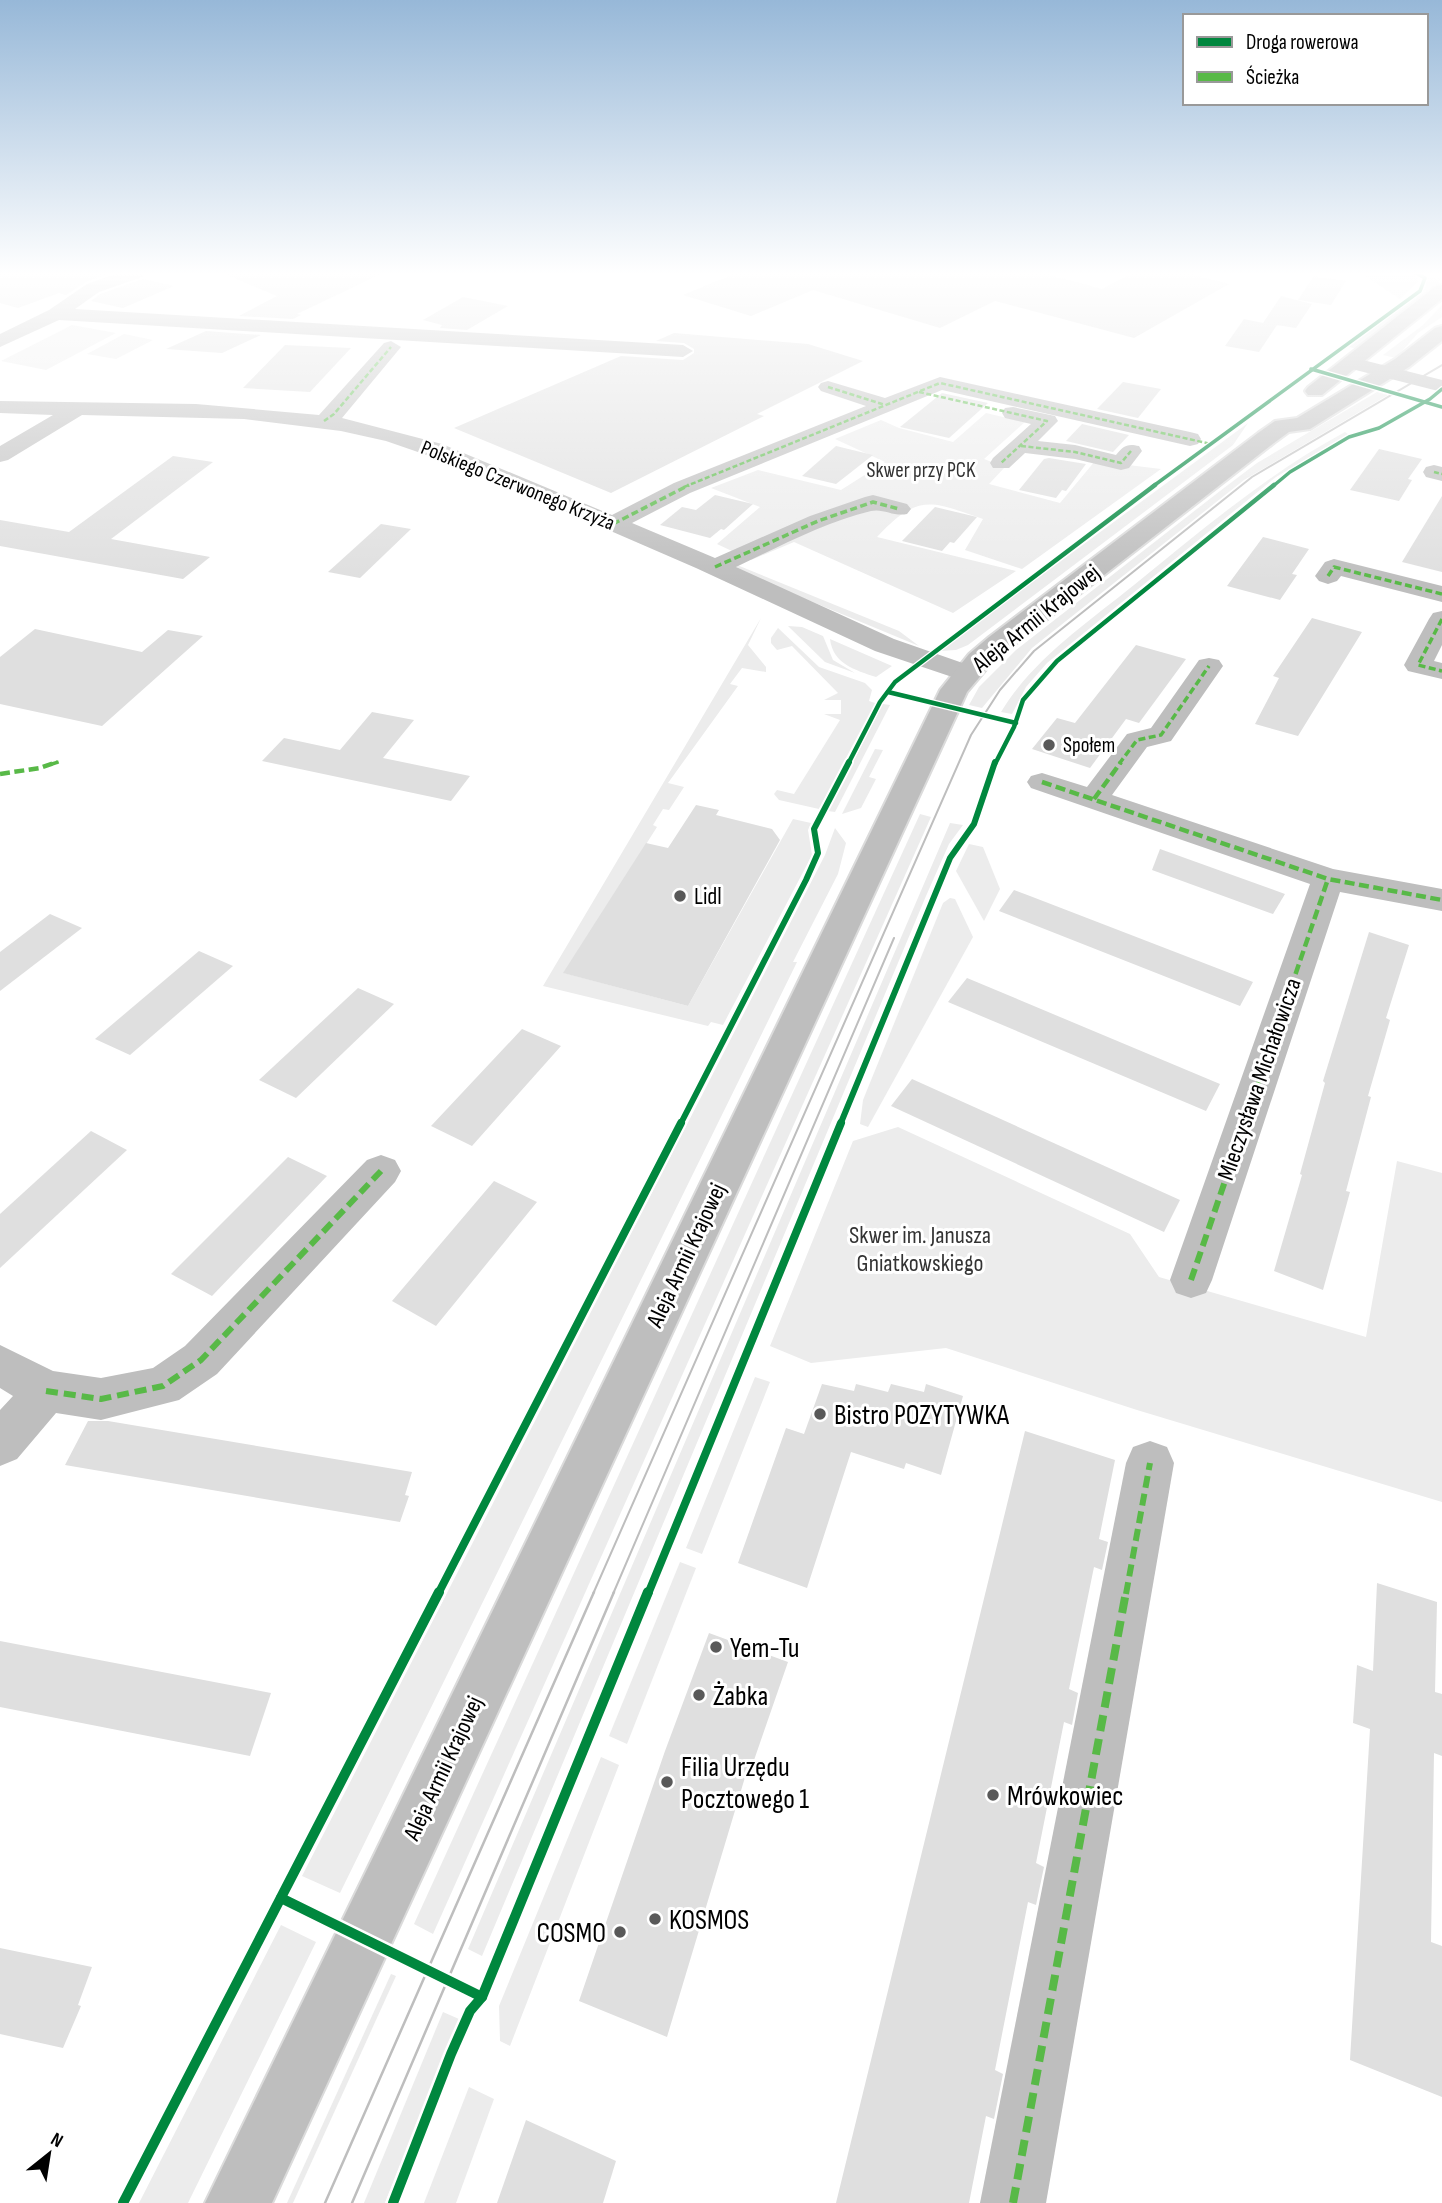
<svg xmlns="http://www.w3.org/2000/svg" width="1442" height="2203" font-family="'Sofia Sans Condensed',sans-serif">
<rect width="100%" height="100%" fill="#fff"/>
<g fill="#ececec">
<path d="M 1371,275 L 1417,276 L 1418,282 L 1400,299 L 1365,276 Z"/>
<path d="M 1427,277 L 1441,279 L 1433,289 L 1358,349 L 1349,347 L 1425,289 Z"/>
<path d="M 1442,305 L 1442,317 L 1418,333 L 1396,358 L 1383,355 L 1423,325 Z"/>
<path d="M 72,325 L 116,333 L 46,370 L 1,361 Z"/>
<path d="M 124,334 L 153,340 L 116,359 L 87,354 Z"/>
<path d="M 1377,392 L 1388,395 L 1244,480 L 1032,648 L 982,708 L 969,705 L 979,687 L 1016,650 L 1220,491 L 1257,463 Z"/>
<path d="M 986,413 L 1025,422 L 984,459 L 1005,467 L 989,484 L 1060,503 L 1095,461 L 1161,469 L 1022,569 L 965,550 L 983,519 C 931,501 918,493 877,537 L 1016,571 L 953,613 L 794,542 L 751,560 L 717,544 L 760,507 L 711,488 L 758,470 L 841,490 L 885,462 L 835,439 L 881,420 L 899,428 L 953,442 Z"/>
<path d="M 1248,423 L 1233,445 L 968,645 L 956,650 L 939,651 Z"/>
<path d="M 1345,432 L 1348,434 L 1276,477 L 1047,663 L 1026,687 L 1012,714 L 1001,712 C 1033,659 1087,623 1134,585 C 1202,530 1267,474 1345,432 Z"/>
<path d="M 737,565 L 899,631 L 919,646 L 738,571 Z"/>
<path d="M 761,618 L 748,645 L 766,667 L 766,672 L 742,668 L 730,684 L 738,686 L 668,783 L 684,787 L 669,810 L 663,809 L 653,825 L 657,827 L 564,973 L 688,1006 L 793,819 L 811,823 L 808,830 L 812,855 L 723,1025 L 711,1022 L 708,1026 L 543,986 Z"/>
<path d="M 788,626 L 802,627 L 823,636 L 833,660 L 855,673 L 825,662 Z"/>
<path d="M 778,628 L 819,667 L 865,683 L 872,690 L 869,701 L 875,703 L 819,809 L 779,800 L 774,794 L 777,790 L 794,794 L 840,720 L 824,714 L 841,714 L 841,700 L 824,700 L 838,693 L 792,646 L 777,650 L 771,643 L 771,638 Z"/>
<path d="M 830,639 L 892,666 L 876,677 C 855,670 833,664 830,639 Z"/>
<path d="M 883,704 L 890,705 L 835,812 L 828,811 Z"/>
<path d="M 875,749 L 883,750 L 869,777 L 876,779 L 861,808 L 842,814 Z"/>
<path d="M 920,814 L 931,817 L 433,1934 L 414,1924 Z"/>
<path d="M 950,823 L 963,825 L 949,844 L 926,896 L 482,1956 L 468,1949 Z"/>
<path d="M 835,828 L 846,843 L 838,874 L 793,962 L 797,962 L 340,1893 L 302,1876 L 825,855 Z"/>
<path d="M 969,844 L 983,847 L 1000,889 L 984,921 L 956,871 Z"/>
<path d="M 950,898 L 955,899 L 973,937 L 868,1127 L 860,1124 L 863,1100 L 943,903 Z"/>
<path d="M 898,1127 L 1130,1234 L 1159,1277 L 1366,1337 L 1397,1161 L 1442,1173 L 1442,1502 L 1137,1410 L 946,1348 L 811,1363 L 770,1346 L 853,1141 Z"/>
<path d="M 755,1377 L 770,1382 L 702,1554 L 686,1548 Z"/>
<path d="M 680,1562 L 696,1568 L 627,1744 L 609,1736 Z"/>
<path d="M 601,1757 L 619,1765 L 510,2046 L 500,2041 L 499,2006 Z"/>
<path d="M 281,1925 L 316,1942 L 188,2203 L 139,2203 Z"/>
<path d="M 391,1974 L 396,1976 L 293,2203 L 287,2203 Z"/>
<path d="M 443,2012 L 459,2019 L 385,2203 L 364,2203 Z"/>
<path d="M 469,2087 L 494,2099 L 456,2203 L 424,2203 Z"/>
</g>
<g fill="#dfdfdf">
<path d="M 0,273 L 110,273 L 86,282 L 66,295 L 59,293 L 18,308 L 0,303 Z"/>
<path d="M 222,273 L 383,273 L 297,314 L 301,315 L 293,319 L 239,316 L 277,296 Z"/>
<path d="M 736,273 L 1043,273 L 1102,289 L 1132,273 L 1188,273 L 1229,284 L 1134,338 L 995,301 L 940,328 L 813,290 L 751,316 L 683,295 Z"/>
<path d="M 1314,276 L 1346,281 L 1331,305 L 1298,300 Z"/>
<path d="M 143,279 L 174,286 L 123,308 L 91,301 L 100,294 Z"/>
<path d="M 1281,296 L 1312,304 L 1296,328 L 1264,323 L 1277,325 L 1259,352 L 1225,346 L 1244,319 L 1263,323 Z"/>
<path d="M 463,297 L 508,306 L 467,330 L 440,328 L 442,325 L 423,320 Z"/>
<path d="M 206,331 L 261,335 L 222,353 L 166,349 Z"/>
<path d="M 674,333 L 808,344 L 863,361 L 757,414 L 764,416 L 611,493 L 454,428 L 621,356 L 683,360 L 694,353 L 694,349 L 684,343 L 656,341 Z"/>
<path d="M 285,345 L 351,348 L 310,392 L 243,388 Z"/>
<path d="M 1123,382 L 1161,389 L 1138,418 L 1097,409 Z"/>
<path d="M 942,393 L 988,403 L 949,438 L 900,427 Z"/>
<path d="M 1082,424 L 1129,435 L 1113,452 L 1066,441 Z"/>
<path d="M 836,446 L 873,455 L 836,484 L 802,476 Z"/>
<path d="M 1379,449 L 1422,459 L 1408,479 L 1412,480 L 1399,501 L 1350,490 Z"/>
<path d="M 173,456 L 213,462 L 111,539 L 210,557 L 183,579 L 0,546 L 0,520 L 69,532 Z"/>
<path d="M 1049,458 L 1086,464 L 1066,491 L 1062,490 L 1056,498 L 1019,490 L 1044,459 Z"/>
<path d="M 715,495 L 753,504 L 724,530 L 721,529 L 710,538 L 660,525 L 682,507 L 696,510 Z"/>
<path d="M 1442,496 L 1442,572 L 1402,562 Z"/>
<path d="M 935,507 L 977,517 L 954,543 L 950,542 L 942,551 L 902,541 Z"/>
<path d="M 381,524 L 411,529 L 360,578 L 328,572 Z"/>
<path d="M 1263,537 L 1309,549 L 1292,574 L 1297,575 L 1280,600 L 1227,586 Z"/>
<path d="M 1312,618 L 1362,632 L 1298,736 L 1255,724 L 1279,678 L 1273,676 Z"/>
<path d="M 35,629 L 142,652 L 168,630 L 203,636 L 102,726 L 0,704 L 0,657 Z"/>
<path d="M 1136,645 L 1186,659 L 1139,723 L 1126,719 L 1090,768 L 1032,749 L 1057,718 L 1075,723 Z"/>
<path d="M 372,712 L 414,720 L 383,758 L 470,776 L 451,801 L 262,761 L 284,738 L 340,750 Z"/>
<path d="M 696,805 L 719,810 L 716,815 L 772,829 L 780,840 L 688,1006 L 563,973 L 646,843 L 668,848 Z"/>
<path d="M 1160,849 L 1285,894 L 1273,914 L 1152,870 Z"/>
<path d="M 1014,890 L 1030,896 L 1253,982 L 1240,1006 L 999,911 Z"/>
<path d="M 50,914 L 82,928 L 0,991 L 0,952 Z"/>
<path d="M 1369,932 L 1409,945 L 1386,1018 L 1390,1020 L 1368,1096 L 1371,1097 L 1346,1191 L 1350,1192 L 1323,1290 L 1274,1271 L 1302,1175 L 1300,1174 L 1325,1083 L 1323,1081 Z"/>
<path d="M 199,951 L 233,966 L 130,1055 L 95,1039 Z"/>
<path d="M 967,978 L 1220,1084 L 1206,1111 L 948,1002 Z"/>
<path d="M 358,988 L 394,1004 L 296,1098 L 259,1080 Z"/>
<path d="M 522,1029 L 561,1046 L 472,1146 L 431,1126 Z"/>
<path d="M 912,1079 L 1180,1200 L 1164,1232 L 891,1106 Z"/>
<path d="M 91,1131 L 127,1150 L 0,1268 L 0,1214 Z"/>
<path d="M 288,1157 L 327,1176 L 212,1296 L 171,1274 Z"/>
<path d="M 494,1181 L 537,1202 L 436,1326 L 392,1301 Z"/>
<path d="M 822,1384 L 854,1391 L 856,1384 L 888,1392 L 891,1384 L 924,1392 L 926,1384 L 963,1396 L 941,1475 L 906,1463 L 904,1469 L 851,1452 L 807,1588 L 738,1563 L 786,1428 L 804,1434 Z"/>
<path d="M 88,1421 L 108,1421 L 412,1472 L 405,1495 L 409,1496 L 400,1522 L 65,1465 Z"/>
<path d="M 1025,1431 L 1115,1460 L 1099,1539 L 1108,1542 L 1102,1570 L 1094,1567 L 1069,1689 L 1078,1693 L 1072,1725 L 1064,1722 L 1036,1863 L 1044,1867 L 1036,1905 L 1028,1902 L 995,2070 L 1003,2074 L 994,2119 L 986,2116 L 969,2203 L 836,2203 Z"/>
<path d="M 1377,1583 L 1437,1602 L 1435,1692 L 1442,1694 L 1442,1756 L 1434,1753 L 1431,1942 L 1442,1946 L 1442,2097 L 1350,2060 L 1370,1729 L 1353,1723 L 1357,1665 L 1373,1671 Z"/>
<path d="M 709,1633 L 788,1662 L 752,1766 L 749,1764 L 667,2037 L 579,2001 L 665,1751 Z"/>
<path d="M 0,1641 L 271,1693 L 250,1756 L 0,1707 Z"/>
<path d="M 0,1948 L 92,1967 L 78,2005 L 81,2006 L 63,2048 L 0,2034 Z"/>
<path d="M 526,2120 L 616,2161 L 603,2203 L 497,2203 Z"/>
</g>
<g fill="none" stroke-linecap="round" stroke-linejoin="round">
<g stroke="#dbdbdb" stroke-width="4">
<g id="major">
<path d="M 1442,285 L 1442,299 L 1322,395 L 1308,395 L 1305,391 L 1308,387 L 1436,286 Z"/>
<path d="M 1442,326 L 1442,341 L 1409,367 L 1310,429 L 1289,432 L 1274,443 L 1009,649 L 989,666 L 967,692 L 272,2203 L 205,2203 L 940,690 L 969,654 L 989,637 L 1258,433 L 1275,421 L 1297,418 L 1395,359 L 1435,328 Z"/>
</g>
</g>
<g fill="#bebebe" fill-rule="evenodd">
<path d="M 118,273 L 145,273 L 142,277 L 99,292 L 75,309 L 683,345 L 693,351 L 683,357 L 59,320 L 0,347 L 0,334 L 49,310 L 87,284 Z"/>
<path d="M 391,341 L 401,347 L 342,418 L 442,444 L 612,515 L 674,483 L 866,406 L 821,391 L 818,387 L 821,383 L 828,381 L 885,398 L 940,377 L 1190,432 L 1198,434 L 1201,439 L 1198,444 L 1190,446 L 942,390 L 690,493 L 632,523 L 715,558 L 810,516 L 865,497 L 873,495 L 907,504 L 911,509 L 907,514 C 894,517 883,508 871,511 C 824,522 779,547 736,567 L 894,639 L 977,668 L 981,674 L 977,680 L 967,682 L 875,651 L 696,568 L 470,470 L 386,441 L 341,431 L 244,419 L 82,415 L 8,460 L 0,462 L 0,446 L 53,415 L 0,413 L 0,401 L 196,404 L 319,415 L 384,343 Z"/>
<path d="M 1351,357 L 1442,380 L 1442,392 L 1344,367 L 1341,363 L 1344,359 Z"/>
<path d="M 1013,407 L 1055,416 L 1058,421 L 1038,441 L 1075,445 L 1116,455 C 1123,446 1127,443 1139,446 L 1142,451 L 1129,468 L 1121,470 L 1075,459 L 1025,453 L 1009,468 L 993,468 L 990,463 L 993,458 L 1031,424 L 1005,418 L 1002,413 L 1005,408 Z"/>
<path d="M 1434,465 L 1442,467 L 1442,481 L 1426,477 L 1423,472 L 1426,467 Z"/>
<path d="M 1334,559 L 1442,586 L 1442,602 L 1341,576 L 1337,581 L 1328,584 L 1319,581 L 1315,576 L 1325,562 Z"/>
<path d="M 1442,611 L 1442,645 L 1434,661 L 1442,663 L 1442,679 L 1408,671 L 1404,665 L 1429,619 L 1433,613 Z"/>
<path d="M 1209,658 L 1219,660 L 1223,666 L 1171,741 L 1147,747 L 1112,795 L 1333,869 L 1442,889 L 1442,911 L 1340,892 L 1212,1280 L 1206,1293 L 1191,1298 L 1176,1293 L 1170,1280 L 1310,884 L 1031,788 L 1027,782 L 1031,776 L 1042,773 L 1087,787 L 1127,734 L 1151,728 L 1199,660 Z"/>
<path d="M 381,1155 L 395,1160 L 401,1171 L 395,1182 L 217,1374 L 179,1400 L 101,1420 L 56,1413 L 17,1459 L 0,1466 L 0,1410 L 13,1396 L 0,1388 L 0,1345 L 53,1371 L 101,1378 L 153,1368 L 185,1346 L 367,1160 Z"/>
<path d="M 1150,1441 L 1167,1447 L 1174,1463 L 1046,2203 L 980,2203 L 1126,1463 L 1133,1447 Z"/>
</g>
<use href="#major" fill="#bebebe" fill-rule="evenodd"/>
<g stroke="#bebebe" stroke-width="2">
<path d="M 593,1594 L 971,735 L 1000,690 L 1034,651 L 1252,477 L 1442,365"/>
<path d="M 613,1594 L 894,938"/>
</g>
<g stroke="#bebebe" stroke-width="2.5">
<path d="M 325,2203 L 594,1592"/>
<path d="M 352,2203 L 614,1592"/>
</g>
<g stroke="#58b947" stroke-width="2.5" stroke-dasharray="5 2.5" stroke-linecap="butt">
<path d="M 828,387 L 885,405"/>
<path d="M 919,392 L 1047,421 L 1001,463"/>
<path d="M 324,421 L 334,414 L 391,347"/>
<path d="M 1021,446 L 1075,452 L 1121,463 L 1131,451"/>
<path d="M 1434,472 L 1442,474"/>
<path d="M 684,487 L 940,383 L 1211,444"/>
</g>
<g stroke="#58b947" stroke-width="3.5" stroke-dasharray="7 3.5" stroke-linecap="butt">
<path d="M 613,524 L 689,485"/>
<path d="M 715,567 L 818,521 L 873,502 L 899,509"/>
<path d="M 1328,576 L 1334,567 L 1442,594"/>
<path d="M 1442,619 L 1418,665 L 1442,671"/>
<path d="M 52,764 L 61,761"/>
<path d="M 1119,764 L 1137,740 L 1161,735 L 1209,666"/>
</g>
<g stroke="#58b947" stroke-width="4.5" stroke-dasharray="10 4.5" stroke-linecap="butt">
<path d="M 0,774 L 40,768 L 57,762"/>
<path d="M 1042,782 L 1328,879 L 1442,900"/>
<path d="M 1094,799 L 1121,762"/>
<path d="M 1244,1125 L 1328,879"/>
</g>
<g stroke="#58b947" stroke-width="6" stroke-dasharray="12 6" stroke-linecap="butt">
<path d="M 1191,1280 L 1245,1123"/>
<path d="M 46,1391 L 101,1399 L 163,1386 L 201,1360 L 381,1171"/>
<path d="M 1126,1594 L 1150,1463"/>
</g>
<path stroke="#58b947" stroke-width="8" stroke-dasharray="16 8" stroke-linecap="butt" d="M 1013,2203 L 1126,1592"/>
<g stroke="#fff" stroke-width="6">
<g id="cycleway-far4">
<path d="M 1311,369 L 1442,407"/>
<path d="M 1152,487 L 1420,291 L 1425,278 L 1416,273"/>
<path d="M 1272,487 L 1290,472 L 1349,437 L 1379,428 L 1430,399 L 1442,389"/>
</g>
</g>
<g stroke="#fff" stroke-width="7">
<g id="cycleway-far3">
<path d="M 888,692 L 1016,723"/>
<path d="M 848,764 L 880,702 L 895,682 L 1155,485"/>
<path d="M 995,764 L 1014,727 L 1023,700 L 1057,661 L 1274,485"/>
</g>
</g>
<g stroke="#fff" stroke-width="10">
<g id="cycleway-far2">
<path d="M 680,1125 L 806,880 L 818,853 L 814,829 L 849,762"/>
<path d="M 840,1125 L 950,858 L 974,824 L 995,762"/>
</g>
</g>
<g stroke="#fff" stroke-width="12">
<g id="cycleway-far1">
<path d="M 438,1594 L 681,1123"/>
<path d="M 648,1594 L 841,1123"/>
</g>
</g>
<g stroke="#fff" stroke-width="15">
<g id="cycleway">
<path d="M 281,1898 L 482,1997"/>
<path d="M 123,2203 L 439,1592"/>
<path d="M 393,2203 L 451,2054 L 470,2011 L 482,1997 L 648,1592"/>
</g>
</g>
<use href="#cycleway-far4" stroke="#00873e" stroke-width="3.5"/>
<use href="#cycleway-far3" stroke="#00873e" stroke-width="4.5"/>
<use href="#cycleway-far2" stroke="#00873e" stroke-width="6"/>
<use href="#cycleway-far1" stroke="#00873e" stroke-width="8"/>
<use href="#cycleway" stroke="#00873e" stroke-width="10"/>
</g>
<linearGradient id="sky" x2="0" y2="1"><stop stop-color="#97b8d8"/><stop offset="0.47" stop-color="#fff"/><stop offset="1" stop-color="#fff" stop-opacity="0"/></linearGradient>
<rect width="1442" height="582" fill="url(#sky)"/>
<g fill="#595959" stroke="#fff" stroke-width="2.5">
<circle cx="1049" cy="745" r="7"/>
<circle cx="680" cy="896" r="7"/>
<circle cx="820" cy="1414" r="7"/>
<circle cx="716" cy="1647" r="7"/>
<circle cx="699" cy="1695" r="7"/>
<circle cx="667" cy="1782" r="7"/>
<circle cx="993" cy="1795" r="7"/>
<circle cx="655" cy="1919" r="7"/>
<circle cx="620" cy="1932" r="7"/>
</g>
<g text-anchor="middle" stroke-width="6" stroke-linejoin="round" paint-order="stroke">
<g font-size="21" fill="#333" stroke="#fff">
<text x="921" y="477">Skwer przy PCK</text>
</g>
<g font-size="21" fill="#000" stroke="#fff">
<text transform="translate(518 485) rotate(22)" y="7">Polskiego Czerwonego Krzyża</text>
</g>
<g font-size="21" fill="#000" stroke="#fff" text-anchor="start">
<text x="1063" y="752">Społem</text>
</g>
<g font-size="24" fill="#000" stroke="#fff">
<text transform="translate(1036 618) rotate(-39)" y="8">Aleja Armii Krajowej</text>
<text transform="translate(1259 1079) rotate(-71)" y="8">Mieczysława Michałowicza</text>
<text transform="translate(686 1255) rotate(-65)" y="8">Aleja Armii Krajowej</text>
<text transform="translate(443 1768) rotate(-65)" y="8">Aleja Armii Krajowej</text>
</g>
<g font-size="24" fill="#000" stroke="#fff" text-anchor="start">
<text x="694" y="904">Lidl</text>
</g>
<g font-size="24" fill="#333" stroke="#fff">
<text x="920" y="1243">Skwer im. Janusza<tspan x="920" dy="28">Gniatkowskiego</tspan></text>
</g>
<g font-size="28" fill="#000" stroke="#fff" text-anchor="start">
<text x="834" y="1424">Bistro POZYTYWKA</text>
<text x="730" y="1657">Yem-Tu</text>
<text x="713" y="1705">Żabka</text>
<text x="681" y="1776">Filia Urzędu<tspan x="681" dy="32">Pocztowego 1</tspan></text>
<text x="1007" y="1805">Mrówkowiec</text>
<text x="669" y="1929">KOSMOS</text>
<text x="606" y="1942" text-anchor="end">COSMO</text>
</g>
</g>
<rect x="1183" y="14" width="245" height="91" fill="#ffffff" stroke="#999999" stroke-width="2"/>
<rect x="1197" y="37" width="35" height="10" fill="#00873e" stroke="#999999" stroke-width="2"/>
<text x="1246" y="49" font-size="21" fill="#000000">Droga rowerowa</text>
<rect x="1197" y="72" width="35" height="10" fill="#58b947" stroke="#999999" stroke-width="2"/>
<text x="1246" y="84" font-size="21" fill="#000000">Ścieżka</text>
<g transform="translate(49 2154) rotate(30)" stroke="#ffffff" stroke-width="5" paint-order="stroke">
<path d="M0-5L12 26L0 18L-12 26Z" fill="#000000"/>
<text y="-10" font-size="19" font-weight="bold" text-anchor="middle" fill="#000000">N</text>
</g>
</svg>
